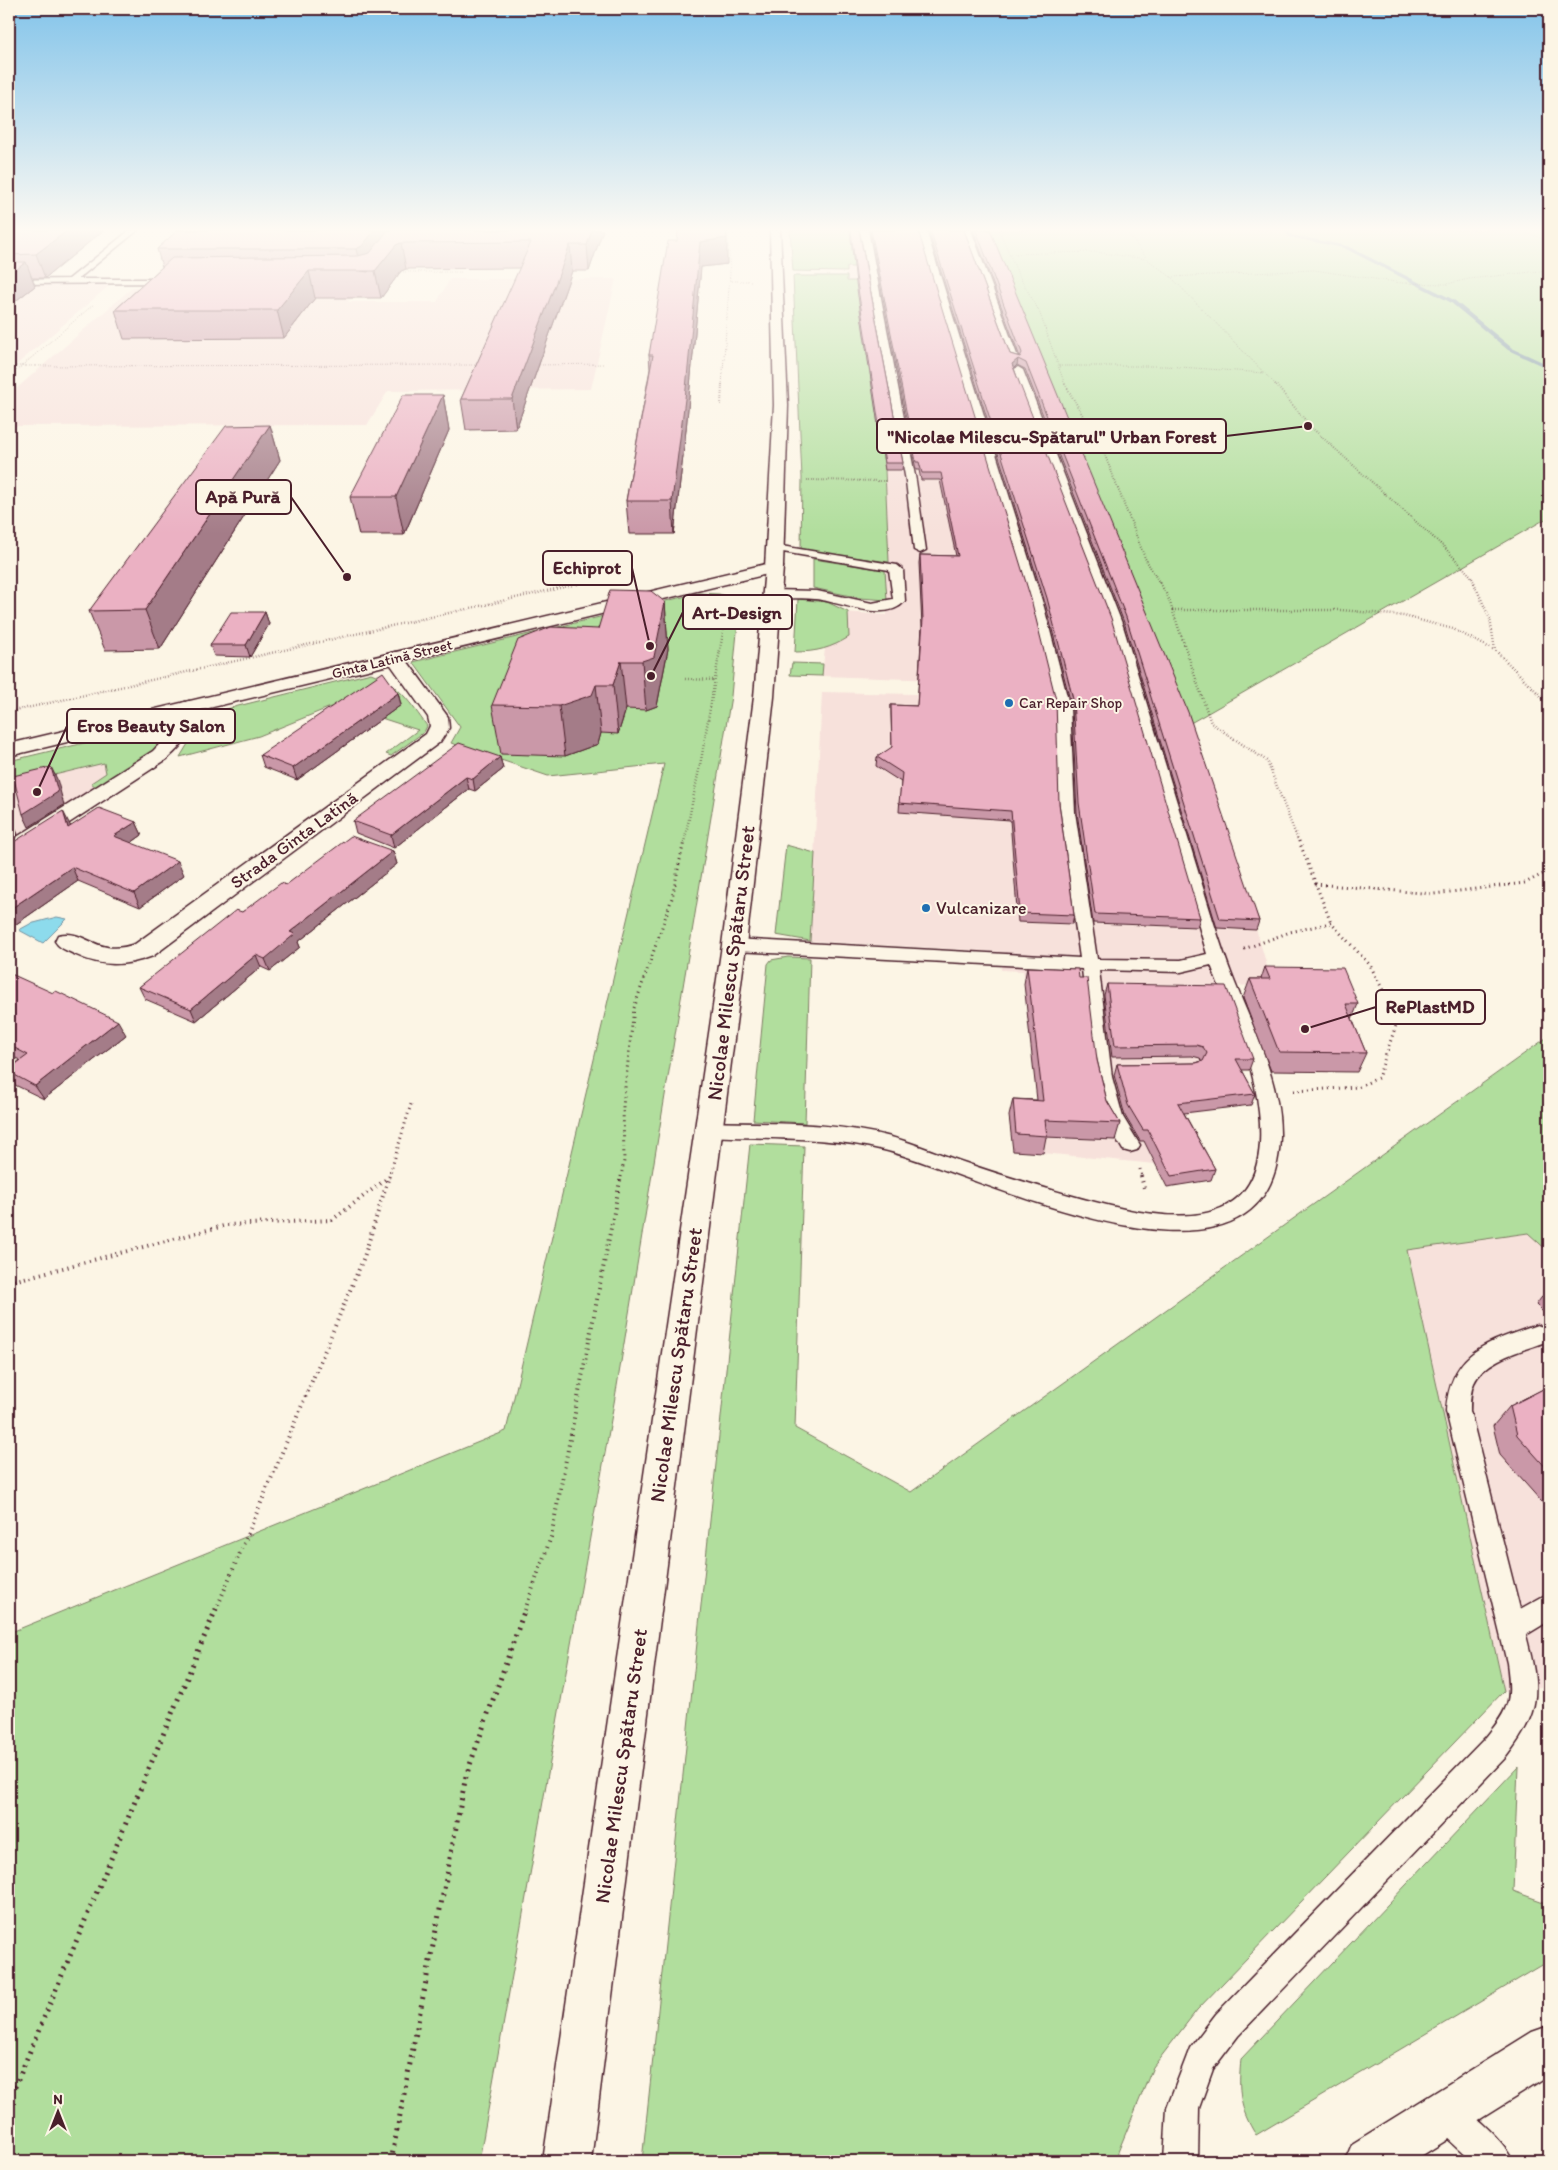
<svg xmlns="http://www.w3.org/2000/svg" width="1558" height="2170" font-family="Itim,sans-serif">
<rect width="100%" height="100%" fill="#fcf5e5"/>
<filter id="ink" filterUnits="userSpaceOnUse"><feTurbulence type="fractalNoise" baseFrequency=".02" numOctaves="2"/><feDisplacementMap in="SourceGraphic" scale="10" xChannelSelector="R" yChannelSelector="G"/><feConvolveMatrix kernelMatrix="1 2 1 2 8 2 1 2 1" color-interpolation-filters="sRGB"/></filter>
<g filter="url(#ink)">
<g fill="#f7e1db">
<path d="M 850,230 L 988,230 L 1184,717 L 1257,932 L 1273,986 L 1212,985 L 1251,1105 L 1134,1121 L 1155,1164 L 1043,1153 L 1023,971 L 1001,970 L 999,952 L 810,941 L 822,692 L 959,695 L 968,681 L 822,676 L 829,611 L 887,615 L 885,570 L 889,562 L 885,470 L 856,281 L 847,281 L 846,267 L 854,267 Z"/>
<path d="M 450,279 L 616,279 L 591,389 L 388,391 L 367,425 L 9,426 L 9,395 L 133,287 L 360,284 L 348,302 L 437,302 Z"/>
<path d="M 9,285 L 110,285 L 9,371 Z"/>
<path d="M 104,763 L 106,773 L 92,783 L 96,787 L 12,838 L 9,823 L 9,786 Z"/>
<path d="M 1549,1195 L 1549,1686 L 1504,1691 L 1404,1238 Z"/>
</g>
<g fill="#b1de9d" stroke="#7e7e64">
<path d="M 790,230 L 850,230 L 854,267 L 847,267 L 847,272 L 793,271 Z"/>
<path d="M 988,230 L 1549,230 L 1549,517 L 1187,725 Z"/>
<path d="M 793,276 L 847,276 L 847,281 L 856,281 L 885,470 L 889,562 L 801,550 L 802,478 Z"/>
<path d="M 813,559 L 885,570 L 887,600 L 860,598 L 813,588 Z"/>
<path d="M 699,593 L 719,594 L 740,600 L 731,696 L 617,1386 L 479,2161 L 9,2161 L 9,1633 L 506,1431 L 664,764 L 548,776 L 451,743 L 460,727 L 413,662 Z"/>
<path d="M 798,599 L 827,602 L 848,612 L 849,637 C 831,648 817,652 795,652 Z"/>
<path d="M 792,663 L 823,664 L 822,676 L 790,675 Z"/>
<path d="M 371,673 C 398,683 411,704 427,726 L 424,732 L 391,756 L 386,754 L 418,730 L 338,704 L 259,736 L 180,757 L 206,714 Z"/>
<path d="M 155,726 L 163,738 L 161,745 L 96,787 L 91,783 L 106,773 L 104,763 L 9,786 L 9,761 Z"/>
<path d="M 786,845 L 815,853 L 810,941 L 776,935 Z"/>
<path d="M 788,957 L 810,958 L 805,1123 L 753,1120 L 768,964 L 771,960 Z"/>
<path d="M 1549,1036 L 1549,1252 L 1528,1233 L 1407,1250 L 1504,1691 L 1197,2010 L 1153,2067 L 1118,2152 L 1117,2161 L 642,2161 L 750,1144 L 804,1146 L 795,1428 L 911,1492 Z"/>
<path d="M 1518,1767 L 1513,1891 L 1549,1904 L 1549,1961 L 1256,2135 C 1239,2108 1238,2090 1241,2059 Z"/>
</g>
<path fill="#8ddbec" stroke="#72909f" d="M 57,917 L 67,919 L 43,943 L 19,930 L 30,924 Z"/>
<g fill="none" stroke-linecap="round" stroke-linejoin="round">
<path fill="#72909f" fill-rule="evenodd" d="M 1283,230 L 1287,230 L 1292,235 L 1347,246 L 1454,300 L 1512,348 L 1549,365 L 1549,369 L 1508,350 L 1450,302 L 1344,248 L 1289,237 Z"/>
<g stroke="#4a1f2b" stroke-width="3">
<g id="lane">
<path d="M 130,230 L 138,230 L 78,279 L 172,279 L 176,281 L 175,283 L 9,284 L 9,280 L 69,279 Z"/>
<path d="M 860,230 L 868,230 L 916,481 L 926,550 L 920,553 L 914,550 L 906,481 Z"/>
<path d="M 918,230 L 926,230 L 1044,607 L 1070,708 L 1075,812 L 1097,959 L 1181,960 L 1207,954 L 1111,626 L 1013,370 L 1018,367 L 1023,370 L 1123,626 L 1212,917 C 1219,939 1226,961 1235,983 C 1255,1032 1281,1083 1280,1137 C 1274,1328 975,1172 884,1150 C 827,1136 767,1139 709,1136 L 702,1134 L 699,1129 L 702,1124 L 709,1122 C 769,1124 832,1121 891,1137 C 917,1144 941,1155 966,1163 C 1000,1175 1035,1185 1069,1195 C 1154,1219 1274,1249 1259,1112 C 1254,1060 1229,1013 1211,965 L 1181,972 L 1099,970 L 1112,1077 L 1123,1117 L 1140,1145 L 1137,1150 L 1130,1152 L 1123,1150 L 1104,1118 L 1094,1077 L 1082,969 L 734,951 L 728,949 L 726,945 L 728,941 L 734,939 L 1080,958 L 1059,812 L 1056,708 L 1032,607 Z"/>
<path d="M 963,230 L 971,230 L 1019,360 L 1018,362 L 1011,360 Z"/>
<path d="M 775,545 L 897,565 L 903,570 L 905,601 C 886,624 839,601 815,599 C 800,597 784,600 769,597 L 767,594 L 773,590 L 817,591 L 872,603 L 893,599 L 889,570 L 771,550 L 771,546 Z"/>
<path d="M 1537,1325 L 1545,1328 L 1548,1335 L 1545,1342 C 1522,1351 1485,1359 1474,1383 C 1470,1392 1470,1402 1470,1411 L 1520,1609 L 1549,1593 L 1549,1621 L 1526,1635 C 1540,1690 1542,1710 1506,1757 L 1238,2036 L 1213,2069 L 1199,2108 L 1198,2161 L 1164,2161 L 1167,2108 L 1190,2048 L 1216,2014 L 1486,1737 C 1510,1708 1512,1700 1507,1663 L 1446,1411 C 1451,1350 1487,1343 1537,1325 Z"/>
<path d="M 1445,2097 C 1465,2105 1505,2141 1513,2161 L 1472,2161 L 1433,2125 L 1429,2113 L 1433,2101 Z"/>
</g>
</g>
<g stroke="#4a1f2b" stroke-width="3">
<g id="street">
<path d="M 395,652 L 402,654 L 448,717 L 449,728 L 440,742 L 153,956 C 124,967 102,967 74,954 C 66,950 59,948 55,941 L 58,935 C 86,928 96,958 135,944 L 426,734 L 430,726 L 428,717 L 386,658 L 388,654 Z"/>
<path d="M 189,701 L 196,703 L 199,707 C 195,729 184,744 167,759 L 17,857 L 9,859 L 9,842 L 153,751 L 170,733 L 182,703 Z"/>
</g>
</g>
<g stroke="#4a1f2b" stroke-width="3">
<g id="secondary">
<path d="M 774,562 L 780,563 L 783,567 L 780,571 L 9,756 L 9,744 Z"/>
<path d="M 1549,2026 L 1549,2076 L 1413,2161 L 1345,2161 L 1352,2144 L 1532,2032 Z"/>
</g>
</g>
<g stroke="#4a1f2b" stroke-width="3">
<path id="primary" d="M 770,230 L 780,230 L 788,405 L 783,567 L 774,697 L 746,945 L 591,2161 L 543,2161 L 722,945 L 754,697 L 765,567 L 774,405 Z"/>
</g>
<g stroke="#4a1f2b" stroke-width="1" stroke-dasharray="0.5 2" stroke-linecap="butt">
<path d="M 999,230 L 1018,274 L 1039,311 L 1065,385"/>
<path d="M 1126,230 L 1147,259 L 1171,277 L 1276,385"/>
<path d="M 1518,230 L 1549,241"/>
<path d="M 1009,254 L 1095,252 L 1146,259"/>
<path d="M 398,272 L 461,272"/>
<path d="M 1171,277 L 1314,270 L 1402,283 L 1447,284 L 1469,279 L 1549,270"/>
<path d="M 730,281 L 752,281"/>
<path d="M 537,365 L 604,364"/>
<path d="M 9,366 L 481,365"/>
<path d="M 1059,366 L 1166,366 L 1264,373"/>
<path d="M 9,377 L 94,304"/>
<path d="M 722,385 L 730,274 L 728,230"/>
</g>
<g stroke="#4a1f2b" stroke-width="2" stroke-dasharray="0.5 2" stroke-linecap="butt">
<path d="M 1065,384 L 1104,453 L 1145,558 L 1160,584"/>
<path d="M 1275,384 L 1312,428 L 1445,548 L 1471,576 L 1475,584"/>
<path d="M 721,405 L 722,384"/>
<path d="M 807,480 L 885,481"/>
<path d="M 576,584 L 623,574 L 624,576"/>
</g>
<g stroke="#4a1f2b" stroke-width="2.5" stroke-dasharray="0.5 2.5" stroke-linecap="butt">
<path d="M 1160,583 L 1168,597 L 1211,723 L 1267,761 L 1299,843"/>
<path d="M 1474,583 L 1490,619 L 1495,650 L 1549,704"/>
<path d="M 1172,610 L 1341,610 L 1404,616 L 1453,629 L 1494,650"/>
<path d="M 697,626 L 698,611"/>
<path d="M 685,679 L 715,680"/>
<path d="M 9,712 L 582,583"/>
<path d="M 684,843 L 702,755 L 728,603"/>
</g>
<g stroke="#4a1f2b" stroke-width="3" stroke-dasharray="1 4" stroke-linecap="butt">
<path d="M 1299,841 L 1331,923"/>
<path d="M 1315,884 L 1434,894 L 1525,883 L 1549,871"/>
<path d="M 1244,949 L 1290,932 L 1331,923 L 1370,965 L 1388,1000 L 1396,1025 L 1378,1078 L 1358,1087 L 1294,1091"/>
<path d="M 1140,1169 L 1142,1177"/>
<path d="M 389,1177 L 412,1101"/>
<path d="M 621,1177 L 624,1161 L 623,1106 L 634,1008 L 672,898 L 684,841"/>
</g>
<g stroke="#4a1f2b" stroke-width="4" stroke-dasharray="1 4.5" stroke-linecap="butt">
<path d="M 1141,1176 L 1145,1192"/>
<path d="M 9,1282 L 227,1225 L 332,1220 L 389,1177"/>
<path d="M 216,1610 L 364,1257 L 389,1176"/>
<path d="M 525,1610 L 551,1537 L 621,1176"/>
</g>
<g stroke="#4a1f2b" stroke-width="5" stroke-dasharray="2 5.5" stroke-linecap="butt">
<path d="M 9,2101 L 216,1609"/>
<path d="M 391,2161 L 466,1776 L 525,1609"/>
</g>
<use href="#lane" fill="#fcf5e5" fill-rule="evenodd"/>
<use href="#street" fill="#fcf5e5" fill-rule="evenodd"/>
<use href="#secondary" fill="#fcf5e5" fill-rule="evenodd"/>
<use href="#primary" fill="#fcf5e5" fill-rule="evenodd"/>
</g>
<g fill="#ca98a8" stroke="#4a1f2b">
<path d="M 9,230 L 104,230 L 45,278 L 32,278 L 35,286 L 9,306 Z"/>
<path d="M 176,230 L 603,230 L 589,271 L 572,271 L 516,429 L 466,430 L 461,399 L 520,268 L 406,269 L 401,271 L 381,298 L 315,298 L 284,338 L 124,339 L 115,310 L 162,267 L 157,249 L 177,231 Z"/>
<path d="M 850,230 L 859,230 L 903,463 L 902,470 L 885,470 L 856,283 Z"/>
<path d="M 870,230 L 918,230 L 1059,803 L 1074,915 L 1072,924 L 1018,922 L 1010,820 L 899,812 L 901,782 L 876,766 L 877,757 L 892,748 L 891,714 L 891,705 L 917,706 L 922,627 L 919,563 L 920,555 L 956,556 L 940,480 L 921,480 L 919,470 L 916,470 Z"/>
<path d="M 928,230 L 964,230 L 1010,354 L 1020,357 L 973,230 L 990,230 L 1259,921 L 1256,930 L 1217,928 L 1125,625 L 1025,369 L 1017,365 L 1014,368 L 1200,918 L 1197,927 L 1093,923 L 1077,812 L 1072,708 L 1046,606 Z"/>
<path d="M 677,241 L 727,264 L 701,267 L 686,430 L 674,534 L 629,534 L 626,501 L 650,369 L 649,355 Z"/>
<path d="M 443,395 L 449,430 L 404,535 L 359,535 L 350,497 Z"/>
<path d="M 270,425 L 280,460 L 160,649 L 105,650 L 89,611 Z"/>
<path d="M 665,602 L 668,649 L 657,706 L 646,710 L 626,709 L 618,734 L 601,733 L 598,744 L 565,756 L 501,754 L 492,705 L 598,629 Z"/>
<path d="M 265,612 L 269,624 L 250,657 L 214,656 L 210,645 Z"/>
<path d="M 398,693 L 401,705 L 297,780 L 264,767 L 260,755 Z"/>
<path d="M 500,757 L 503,769 L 475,791 L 469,789 L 394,848 L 356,833 L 353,821 Z"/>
<path d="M 136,822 L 142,835 L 131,843 L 184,875 L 140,907 L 78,881 L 9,929 L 13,935 L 9,938 L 9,845 L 70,825 L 70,826 Z"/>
<path d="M 393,851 L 397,864 L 298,942 L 300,947 L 270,971 L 261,967 L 196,1021 L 145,999 L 139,987 L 242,912 L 286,885 Z"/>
<path d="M 1027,967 L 1079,978 L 1097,1060 L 1107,1101 L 1120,1123 L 1115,1140 L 1046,1137 L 1043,1153 L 1013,1151 L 1009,1116 L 1013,1099 L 1037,1100 L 1024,984 Z"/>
<path d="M 1265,967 L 1358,1004 L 1352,1019 L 1366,1053 L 1357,1072 L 1271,1071 L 1243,998 L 1250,979 L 1261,979 Z"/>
<path d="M 9,973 L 126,1035 L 44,1099 L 15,1085 L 9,1075 L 9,1069 L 20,1060 L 9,1055 Z"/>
<path d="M 1107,984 L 1253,1059 L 1249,1070 L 1242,1070 L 1255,1094 L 1251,1105 L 1184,1113 L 1215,1169 L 1211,1180 L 1167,1187 L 1144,1141 L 1140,1141 L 1125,1116 L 1114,1075 L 1117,1064 L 1196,1063 L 1201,1061 L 1200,1058 L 1192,1056 L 1112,1057 L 1104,995 Z"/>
<path d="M 1549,1287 L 1549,1318 L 1536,1305 Z"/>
<path d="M 1549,1386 L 1549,1510 L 1500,1455 L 1493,1426 L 1510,1406 Z"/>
</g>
<g fill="#a47c88" stroke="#4a1f2b">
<path d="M 68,230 L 104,230 L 45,278 L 36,254 Z"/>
<path d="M 375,230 L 400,230 L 368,272 L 361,271 L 356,249 Z"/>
<path d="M 592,230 L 603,230 L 589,271 L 587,245 Z"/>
<path d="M 727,238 L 727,264 L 701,267 L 686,430 L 674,534 L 672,501 L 700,242 Z"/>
<path d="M 401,243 L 406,269 L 401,271 L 381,298 L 375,271 L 396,245 Z"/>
<path d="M 570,245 L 572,271 L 516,429 L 512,399 Z"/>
<path d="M 26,262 L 35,286 L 9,306 L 9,275 Z"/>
<path d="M 309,271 L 315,298 L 284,338 L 277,310 Z"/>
<path d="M 1018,359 L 1017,365 L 1011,371 L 1012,364 Z"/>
<path d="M 443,395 L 449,430 L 404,535 L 396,497 Z"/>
<path d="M 270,425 L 280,460 L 160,649 L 145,610 Z"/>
<path d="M 665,602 L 668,649 L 657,706 L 646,710 L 642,661 Z"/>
<path d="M 265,612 L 269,624 L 250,657 L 246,645 Z"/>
<path d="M 621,661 L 626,709 L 618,734 L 613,685 Z"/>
<path d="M 596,685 L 601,733 L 598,744 L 565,756 L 559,706 Z"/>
<path d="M 398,693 L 401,705 L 297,780 L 293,768 Z"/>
<path d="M 500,757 L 503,769 L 475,791 L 473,779 Z"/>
<path d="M 51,767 L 57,779 L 64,805 L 29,827 L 23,814 Z"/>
<path d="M 466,777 L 469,789 L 394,848 L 391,835 Z"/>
<path d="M 63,811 L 70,825 L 75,841 L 68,828 Z"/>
<path d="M 11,820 L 18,834 L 9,841 L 9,822 Z"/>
<path d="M 136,822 L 142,835 L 121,850 L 114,836 Z"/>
<path d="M 393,851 L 397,864 L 298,942 L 300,947 L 270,971 L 265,959 L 290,932 Z"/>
<path d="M 178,861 L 184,875 L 140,907 L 134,893 Z"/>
<path d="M 72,867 L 78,881 L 9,929 L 13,935 L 9,938 L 9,910 Z"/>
<path d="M 256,955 L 261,967 L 196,1021 L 191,1009 Z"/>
<path d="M 118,1021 L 126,1035 L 44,1099 L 35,1086 Z"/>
</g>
<g fill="#ebb1c3" stroke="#4a1f2b">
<path d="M 9,230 L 68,230 L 36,254 L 9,255 Z"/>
<path d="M 178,230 L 375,230 L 362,246 L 356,249 L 157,249 Z"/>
<path d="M 388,230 L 592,230 L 587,245 L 570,245 L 512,399 L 461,399 L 531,242 L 401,243 L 396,245 L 375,271 L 309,271 L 277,310 L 115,310 L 172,258 L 358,256 L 370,253 Z"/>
<path d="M 678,230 L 726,230 L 727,238 L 700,242 L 685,399 L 672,501 L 626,501 L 653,355 L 649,355 L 668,241 L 677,241 Z"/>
<path d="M 851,230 L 859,230 L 903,463 L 885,463 L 856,276 Z"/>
<path d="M 871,230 L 918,230 L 1031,599 L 1056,700 L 1059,803 L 1074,915 L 1020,913 L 1011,811 L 899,803 L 902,773 L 877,757 L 892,747 L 891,705 L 917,706 L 923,619 L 920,555 L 958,556 L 941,473 L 922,473 L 919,462 L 916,462 Z"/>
<path d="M 930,230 L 964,230 L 1010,354 L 1020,357 L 1022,353 L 976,230 L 990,230 L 1188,712 L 1259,921 L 1220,919 L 1126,617 L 1026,363 L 1018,359 L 1012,364 L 1111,618 L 1200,918 L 1095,914 L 1079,803 L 1073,699 L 1047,598 Z"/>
<path d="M 9,262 L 26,262 L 9,275 Z"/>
<path d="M 403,395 L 443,395 L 396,497 L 350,497 Z"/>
<path d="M 270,425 L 145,610 L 89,611 L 226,426 Z"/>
<path d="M 610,590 L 651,591 L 665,602 L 654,657 L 642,661 L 621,661 L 613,685 L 596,685 L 592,695 L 559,706 L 492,705 L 518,640 L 551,627 L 598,629 Z"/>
<path d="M 231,612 L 265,612 L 246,645 L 210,645 Z"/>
<path d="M 383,672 L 398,693 L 293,768 L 260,755 Z"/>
<path d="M 459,743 L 500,757 L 473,779 L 466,777 L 391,835 L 353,821 Z"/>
<path d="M 51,767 L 58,792 L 23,814 L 13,776 Z"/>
<path d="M 99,808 L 136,822 L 114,836 L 178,861 L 134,893 L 72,867 L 9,910 L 9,845 L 63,811 L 68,828 Z"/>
<path d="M 351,836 L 393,851 L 290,932 L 295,934 L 265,959 L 256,955 L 191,1009 L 139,987 L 236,910 L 242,912 L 281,883 L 286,885 Z"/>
<path d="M 1027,967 L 1078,969 L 1079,978 L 1087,978 L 1097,1060 L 1107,1101 L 1120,1123 L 1045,1120 L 1047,1136 L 1016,1134 L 1013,1099 L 1043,1101 Z"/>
<path d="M 1265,967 L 1343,968 L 1358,1004 L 1346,1004 L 1366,1053 L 1279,1052 L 1250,979 L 1270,979 Z"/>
<path d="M 9,973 L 53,993 L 56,991 L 118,1021 L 35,1086 L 9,1072 L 9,1069 L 28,1055 L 9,1045 Z"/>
<path d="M 1107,984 L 1226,986 L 1253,1059 L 1236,1059 L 1255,1094 L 1178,1103 L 1215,1169 L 1171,1176 L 1148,1130 L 1143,1130 L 1128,1105 L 1117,1064 L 1196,1063 L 1203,1061 L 1207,1053 L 1203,1047 L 1196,1045 L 1115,1046 Z"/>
<path d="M 1549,1386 L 1549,1471 L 1517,1435 L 1510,1406 Z"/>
</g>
</g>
<linearGradient id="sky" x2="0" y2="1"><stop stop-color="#83c4ea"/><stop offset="0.43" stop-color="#fefaf3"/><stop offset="1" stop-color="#fefaf3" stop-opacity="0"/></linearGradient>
<rect width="1558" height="534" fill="url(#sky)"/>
<g fill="#1f6fb2" stroke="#fcf5e5" stroke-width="2">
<circle cx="1009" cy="703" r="5"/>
<circle cx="926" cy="908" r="5"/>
</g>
<g text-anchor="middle" stroke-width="4" stroke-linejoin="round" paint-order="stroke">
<g font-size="15" fill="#4a1f2b" stroke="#fcf5e5">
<text transform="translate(392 659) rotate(-14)" y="5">Ginta Latină Street</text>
</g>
<g font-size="15" fill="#4a1f2b" stroke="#fcf5e5" text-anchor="start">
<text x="1019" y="708">Car Repair Shop</text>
</g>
<g font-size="18" fill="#4a1f2b" stroke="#fcf5e5">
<text transform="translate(294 840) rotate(-36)" y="6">Strada Ginta Latină</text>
</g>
<g font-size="18" fill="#4a1f2b" stroke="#fcf5e5" text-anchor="start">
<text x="936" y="914">Vulcanizare</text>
</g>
<g font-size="21" fill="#4a1f2b" stroke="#fcf5e5">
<text transform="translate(731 963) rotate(-83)" y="7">Nicolae Milescu Spătaru Street</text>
<text transform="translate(676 1365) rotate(-82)" y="7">Nicolae Milescu Spătaru Street</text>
<text transform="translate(621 1766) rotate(-82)" y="7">Nicolae Milescu Spătaru Street</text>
</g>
</g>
<path fill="none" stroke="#4a1f2b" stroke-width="2" d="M1308 426L1226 436M347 577L291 497M650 646L632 568M651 676L683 612M37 792L67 726M1305 1029L1376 1007"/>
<g fill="#4a1f2b" stroke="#fcf5e5" stroke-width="2">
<circle cx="1308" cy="426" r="5"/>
<circle cx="347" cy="577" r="5"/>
<circle cx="650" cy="646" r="5"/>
<circle cx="651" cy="676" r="5"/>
<circle cx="37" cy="792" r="5"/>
<circle cx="1305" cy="1029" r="5"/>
</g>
<g fill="#fcf5e5" stroke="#4a1f2b" stroke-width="2">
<rect x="877" y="419" width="349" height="34" rx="5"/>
<rect x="196" y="480" width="95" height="34" rx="5"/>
<rect x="543" y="551" width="89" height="34" rx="5"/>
<rect x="683" y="595" width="109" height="34" rx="5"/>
<rect x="67" y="709" width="168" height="34" rx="5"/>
<rect x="1376" y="990" width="109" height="34" rx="5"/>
</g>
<g font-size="19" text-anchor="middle" font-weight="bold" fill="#4a1f2b">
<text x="1052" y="443">"Nicolae Milescu-Spătarul" Urban Forest</text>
<text x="243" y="503">Apă Pură</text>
<text x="587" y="574">Echiprot</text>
<text x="737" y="619">Art-Design</text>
<text x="151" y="732">Eros Beauty Salon</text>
<text x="1430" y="1013">RePlastMD</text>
</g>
<rect width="1558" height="2170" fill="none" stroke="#fcf5e5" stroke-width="30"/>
<rect x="15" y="15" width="1528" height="2140" fill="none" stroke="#4a1f2b" stroke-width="2" filter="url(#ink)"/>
<g transform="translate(58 2112)" stroke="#fcf5e5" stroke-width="4" paint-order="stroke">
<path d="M0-4L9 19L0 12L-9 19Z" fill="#4a1f2b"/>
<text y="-8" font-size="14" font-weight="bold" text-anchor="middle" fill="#4a1f2b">N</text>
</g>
</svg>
